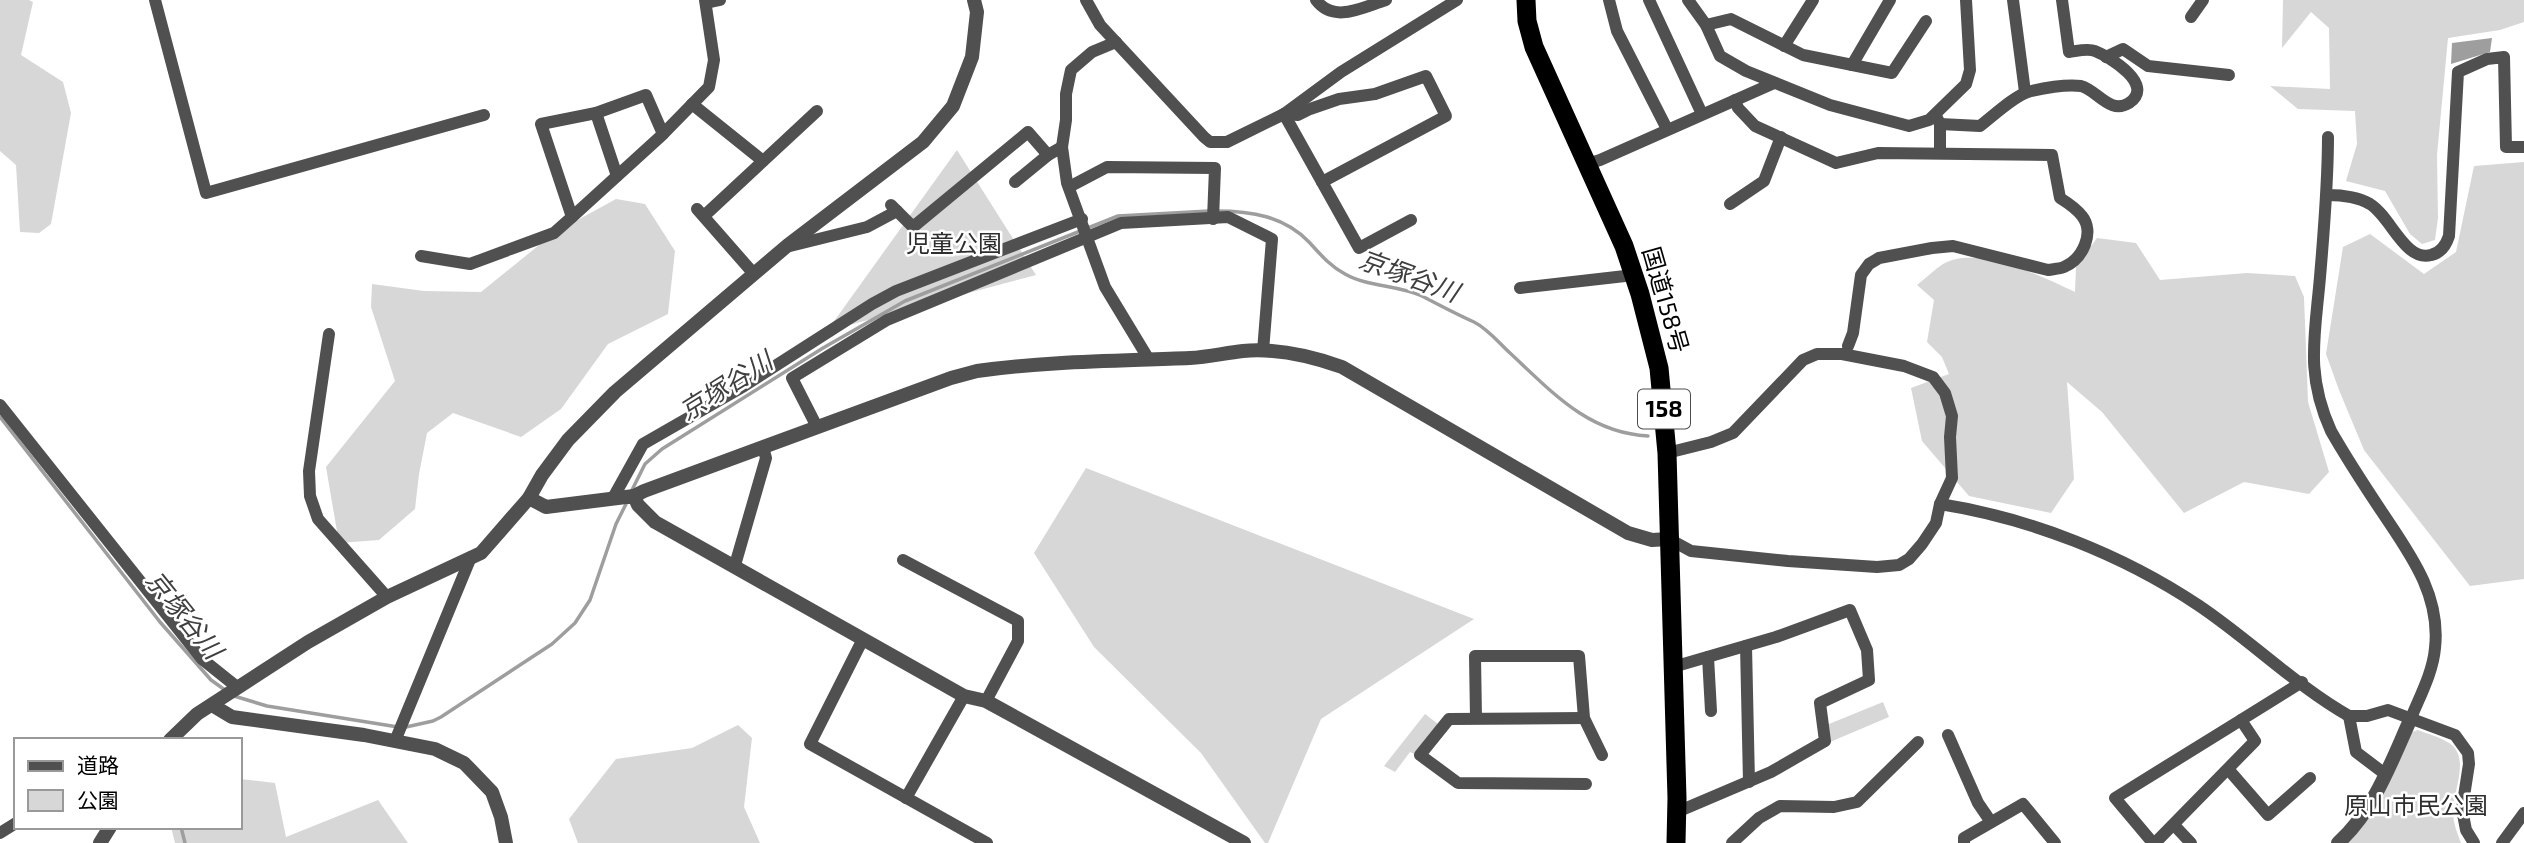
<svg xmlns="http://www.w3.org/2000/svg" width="2524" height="843" font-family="'Exo 2','Noto Sans JP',sans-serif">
<rect width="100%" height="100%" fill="#fff"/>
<g fill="#d7d7d7">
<path d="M 0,0 L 29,0 L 33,2 L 21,55 L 63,82 L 71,113 L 51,224 L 39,233 L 20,232 L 16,165 L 0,151 Z"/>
<path d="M 2283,0 L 2524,0 L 2524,22 L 2500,30 L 2448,38 L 2437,155 L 2438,218 L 2435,240 L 2422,244 L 2410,234 L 2385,191 L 2346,181 L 2357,144 L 2355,111 L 2298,109 L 2270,86 L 2330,89 L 2329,28 L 2311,12 L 2282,48 Z"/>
<path d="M 957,150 L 1036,275 L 827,331 Z"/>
<path d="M 2524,162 L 2524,579 L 2470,586 L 2364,450 L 2339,390 L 2326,354 L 2343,247 L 2370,234 L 2424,274 L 2456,252 L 2474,166 Z"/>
<path d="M 616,199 L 645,204 L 675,251 L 668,314 L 608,344 L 561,409 L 521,437 L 453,413 L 427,433 L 419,474 L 415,509 L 379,540 L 339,543 L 326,467 L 395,381 L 371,307 L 372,284 L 424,291 L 481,292 L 554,233 Z"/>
<path d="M 2097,238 L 2136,243 L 2160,280 L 2247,273 L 2295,276 L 2304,297 L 2308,402 L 2329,472 L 2309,494 L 2244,482 L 2184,513 L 2102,412 L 2067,382 L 2074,479 L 2051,513 L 1969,496 L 1922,441 L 1911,388 L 1949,374 L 1942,357 L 1927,342 L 1934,300 L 1917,285 C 1926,278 1934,270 1943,264 C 1978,244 2042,277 2075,292 L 2076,267 Z"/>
<path d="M 1086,468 L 1474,619 L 1321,719 L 1268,843 L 1265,843 L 1201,753 L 1094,647 L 1034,553 Z"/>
<path d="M 1883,702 L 1889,717 L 1830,742 L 1829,724 Z"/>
<path d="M 1425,714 L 1438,724 L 1414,754 L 1410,752 L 1395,772 L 1384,766 Z"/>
<path d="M 738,725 L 752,738 L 744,807 L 760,843 L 578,843 L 569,819 L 616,759 L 692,748 Z"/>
<path d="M 2418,730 C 2428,734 2440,737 2449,743 C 2471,757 2453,791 2453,811 C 2453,823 2457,832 2461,843 L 2346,843 L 2412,732 Z"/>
<path d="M 240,779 L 275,783 L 286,837 L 378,800 L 408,843 L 175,843 L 171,827 L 240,827 Z"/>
</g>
<path fill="#9e9e9e" d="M 2492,38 L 2490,52 L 2451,64 L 2452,43 Z"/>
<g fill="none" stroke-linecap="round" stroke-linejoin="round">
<g stroke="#9e9e9e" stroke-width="3.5">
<path d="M 1216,211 C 1251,211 1284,216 1309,242 C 1320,254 1330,266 1345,274 C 1368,287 1398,285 1422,296 C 1439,305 1456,314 1474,322 C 1488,329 1499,343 1510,353 C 1552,392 1588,433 1648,436"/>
<path d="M 0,417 L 160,622 L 211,680 L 225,690"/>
<path d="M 632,490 L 645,464 L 662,449 L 823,348 L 905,301 L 1118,216 L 1209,211"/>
<path d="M 234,696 L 267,706 L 398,727"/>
<path d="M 406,727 L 433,721 L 441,717 L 552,644 L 575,623 L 590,600 L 616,524 L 628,500"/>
<path d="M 181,827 L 185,843"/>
</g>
<g stroke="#505050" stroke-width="12">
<path d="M 155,0 L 206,193 L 484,115"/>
<path d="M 1086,0 L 1100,25 L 1204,137 L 1210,142 L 1227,142 L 1284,114 L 1341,72 L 1457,0"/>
<path d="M 1316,0 C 1334,24 1363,7 1386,0"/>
<path d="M 1609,0 L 1617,31 L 1667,129"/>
<path d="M 1649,0 L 1702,114"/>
<path d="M 1688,0 L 1706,25 L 1720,56 L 1746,71 L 1830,105 L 1909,126 L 1929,120 L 1966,84 L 1970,70 L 1966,0"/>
<path d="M 2013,0 L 2025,92"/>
<path d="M 706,3 L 720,0"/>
<path d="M 2191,17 L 2203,0"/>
<path d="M 1706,25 L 1731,19 L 1803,55 L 1892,73 L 1926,21"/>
<path d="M 1116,42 L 1092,52 L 1071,70 L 1066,94 L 1066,120 L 1062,147 L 1067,183 L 1105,287 L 1148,358"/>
<path d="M 1784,46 L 1813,0"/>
<path d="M 2106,57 L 2123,49 L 2148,66 L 2229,75"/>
<path d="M 1852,65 L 1890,0"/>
<path d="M 1735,100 L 1738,108 L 1755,126 L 1836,163 L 1878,153 L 2052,155 L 2060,198 C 2068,203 2076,208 2082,216 C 2095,232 2083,259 2064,267 C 2059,269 2053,269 2048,270 L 1953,246 L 1932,248 L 1879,258 L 1869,264 L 1861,275 L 1853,333 L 1848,346"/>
<path d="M 692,104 L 763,161"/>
<path d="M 596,113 L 617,176"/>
<path d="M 1284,114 L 1298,115 L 1310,109 L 1339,99 L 1375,94 L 1426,76 L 1446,116 L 1322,182"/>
<path d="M 1284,114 L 1359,248 L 1411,220"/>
<path d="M 1936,116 L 1940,124 L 1940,153"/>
<path d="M 1940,124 L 1980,126 C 1992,117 2014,96 2028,92 C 2042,88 2066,84 2081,86 C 2097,90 2110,115 2129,103 C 2156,85 2110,57 2095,51 C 2088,48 2077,51 2069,52 L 2062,0"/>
<path d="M 2328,137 C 2328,184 2324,230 2320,277 C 2315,336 2305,374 2331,431 C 2347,459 2364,485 2382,512 C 2410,554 2441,595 2435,648 C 2433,672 2420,696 2411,718"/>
<path d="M 1587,164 L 1600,160 L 1774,83"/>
<path d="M 1015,182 L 1048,155"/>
<path d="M 1069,187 L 1107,167 L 1215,168 L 1213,219"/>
<path d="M 2327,195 C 2342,195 2358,197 2370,204 C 2391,217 2405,262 2431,255 C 2441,253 2446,245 2449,236 L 2458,72 L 2487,59 L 2504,57 L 2506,147 L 2524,147"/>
<path d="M 1730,204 L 1764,181 L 1781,137"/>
<path d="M 891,205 L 913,227 L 1028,132 L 1048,155 L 1062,147"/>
<path d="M 697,209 L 754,274"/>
<path d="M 704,216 L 817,111"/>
<path d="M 572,217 L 541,124 L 596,113 L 646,95 L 663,134"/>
<path d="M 786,247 L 867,227 L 897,211"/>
<path d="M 421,256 L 470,264 L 554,233 L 572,217 L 661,136 L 709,87 L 714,60 L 705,0"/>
<path d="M 1520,288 L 1634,275"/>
<path d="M 329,334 L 309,471 L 310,496 L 318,519 L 387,597"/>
<path d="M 0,405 L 202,659 L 237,687"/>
<path d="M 817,427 L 792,378 L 887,320 L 1121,223 L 1228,217 L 1272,239 L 1263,351"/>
<path d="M 1667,453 L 1711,442 L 1733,433 L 1803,360 L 1817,354 L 1842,354 L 1904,366 L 1933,377 L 1945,393 L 1952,416 L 1950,437 L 1952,478 L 1940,504 L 1936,523 L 1922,544 L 1909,559 L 1899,565 L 1877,567 L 1788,561 L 1691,551 L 1669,539"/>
<path d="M 613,498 L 643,444 L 744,386 L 872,304 L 896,291 L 1082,219"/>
<path d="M 1940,504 C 2030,518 2123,555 2198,605 C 2249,639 2296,686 2349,716 L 2367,716 L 2388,710 L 2455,735 L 2468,753 L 2469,764 L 2462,809 L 2466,830 L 2474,843"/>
<path d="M 903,560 L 1018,621 L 1018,641 L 986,701"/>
<path d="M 735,565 L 766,458 L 763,447"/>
<path d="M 863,639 L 810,744 L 987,843"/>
<path d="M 1746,646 L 1749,782"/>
<path d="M 1708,657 L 1711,711"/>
<path d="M 1673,667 L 1776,637 L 1850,610 L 1867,650 L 1869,680 L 1820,703 L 1825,741 L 1771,772 L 1677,812"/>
<path d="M 2349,716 L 2356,752 L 2385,774"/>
<path d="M 1476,718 L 1475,656 L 1579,656 L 1584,718 L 1602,755"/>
<path d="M 1584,718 L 1449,719 L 1420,755 L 1458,783 L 1586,784"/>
<path d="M 1948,735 L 1978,803 L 1991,822"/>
<path d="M 395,741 L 471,557"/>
<path d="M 2228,769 L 2268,815 L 2310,778"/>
<path d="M 906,798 L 964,696"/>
<path d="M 2174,825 L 2191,843"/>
<path d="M 0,833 L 16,823"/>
<path d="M 1732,843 L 1759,818 L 1780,806 L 1834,807 L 1857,802 L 1918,742"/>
<path d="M 1964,843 L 1964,838 L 2023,804 L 2055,843"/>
<path d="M 2153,843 L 2115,798 L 2241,720"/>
<path d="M 2155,843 L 2255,741 L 2241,720 L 2302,682"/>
<path d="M 2502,843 L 2524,813"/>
</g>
<g stroke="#505050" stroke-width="14">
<path d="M 634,496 L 644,491 L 951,378 L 977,371 C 1047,361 1119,361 1190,358 C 1208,357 1225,353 1243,351 C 1276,348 1311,356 1342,367 L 1628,533 L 1652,540 L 1669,539"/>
<path d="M 529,498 L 546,507 L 634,496 L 638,505 L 655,522 L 964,696 L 986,701 L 1244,843"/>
<path d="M 212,705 L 232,717 L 364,735 L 435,749 L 464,763 L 492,792 L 501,817 L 506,843"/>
<path d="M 170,740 L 197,714 L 308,642 L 387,597 L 481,553 L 529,498 L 542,475 L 568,440 L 615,392 L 788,245 L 923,142 L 953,106 L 972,57 L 977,12 L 974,0"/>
<path d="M 100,843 L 110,827"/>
<path d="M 2338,843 C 2374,811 2391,762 2411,718"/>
</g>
<path stroke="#000" stroke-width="19" d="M 1526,0 L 1527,21 L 1534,47 L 1624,246 L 1640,294 L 1659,368 L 1667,453 L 1677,798 L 1676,843"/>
</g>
<g text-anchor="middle" stroke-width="5" stroke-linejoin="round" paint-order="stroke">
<rect fill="#fff" stroke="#4c4c4c" stroke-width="2" x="1638" y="389.5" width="52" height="39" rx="5"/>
<g font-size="23" font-weight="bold" fill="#000">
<text x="1664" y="417">158</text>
</g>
<g font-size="24" fill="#2e2e2e" stroke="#fff">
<text x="954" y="252">児童公園</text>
<text x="2416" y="814">原山市民公園</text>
</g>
<g font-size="24" fill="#000" stroke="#fff">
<text transform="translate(1665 300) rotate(74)" y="8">国道158号</text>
</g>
<g font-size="26" font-style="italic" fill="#3f3f3f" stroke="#fff">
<text transform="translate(1409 276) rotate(20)" y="9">京塚谷川</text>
<text transform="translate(726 386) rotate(-32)" y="9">京塚谷川</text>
<text transform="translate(184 615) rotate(51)" y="9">京塚谷川</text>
</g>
</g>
<rect x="14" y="738" width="228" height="91" fill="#ffffff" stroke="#999999" stroke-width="2"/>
<rect x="28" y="761" width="35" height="10" fill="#505050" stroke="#999999" stroke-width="2"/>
<text x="77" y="773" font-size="21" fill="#000000">道路</text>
<rect x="28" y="790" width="35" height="21" fill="#d7d7d7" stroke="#999999" stroke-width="2"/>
<text x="77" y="808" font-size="21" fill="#000000">公園</text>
</svg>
